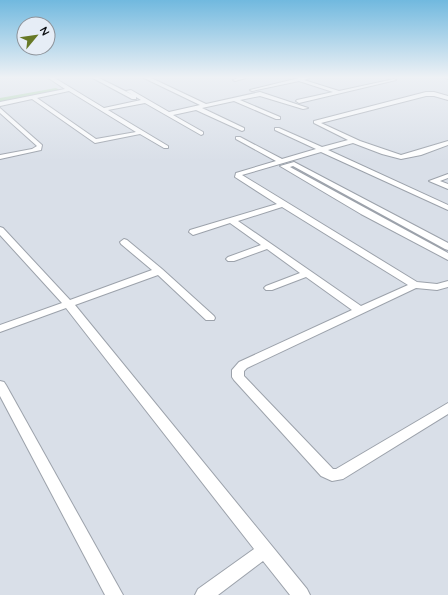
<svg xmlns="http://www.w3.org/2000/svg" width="448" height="595" font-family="Quicksand,sans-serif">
<rect width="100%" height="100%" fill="#d9dfe8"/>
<path fill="#a2d1a1" d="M 56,88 L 60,90 L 0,102 L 0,98 Z"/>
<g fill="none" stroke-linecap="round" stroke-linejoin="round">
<g stroke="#9ca2ab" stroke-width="2">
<g id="minor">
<path d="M 47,77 L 53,77 L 104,108 L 141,100 L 136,97 L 136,99 L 132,99 L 91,77 L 97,77 L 133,95 L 126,91 L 131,90 L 169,112 L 200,105 L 142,77 L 149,77 L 206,104 L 260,92 L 308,108 L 303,109 L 260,96 L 240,100 L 280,117 L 280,119 L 276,119 L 234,101 L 202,108 L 244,128 L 244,130 L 242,131 L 196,110 L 173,115 L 203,132 L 203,134 L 201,135 L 145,103 L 108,110 L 168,146 L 168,148 L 164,148 L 140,134 L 95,143 L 32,99 L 0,106 L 0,102 L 65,89 ZM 69,91 L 136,132 L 96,139 L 37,98 Z"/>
<path d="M 240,77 L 249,77 L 235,81 L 233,80 Z"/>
<path d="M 303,77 L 313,77 L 304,80 L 339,91 L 394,79 L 396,80 L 299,103 L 296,101 L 297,100 L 333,92 L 299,81 L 252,91 L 250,90 Z"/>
<path d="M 444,77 L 448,77 L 448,79 Z"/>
<path d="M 426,92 L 434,92 L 448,96 L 448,100 L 434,96 L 426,96 L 321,123 L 360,141 L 401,155 L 448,141 L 448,145 L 421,155 L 401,159 L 382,154 L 353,143 L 328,150 L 448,205 L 448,210 L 321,152 L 242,175 L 417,282 L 437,284 L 448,281 L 448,287 L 437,290 L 416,288 L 247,368 L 244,371 L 244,376 L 333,469 L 336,469 L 448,403 L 448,414 L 343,479 L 332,481 L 321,476 L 234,380 L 232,377 L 232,370 L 239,362 L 352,310 L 306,277 L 272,290 L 266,290 L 264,288 L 266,286 L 300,273 L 267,249 L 234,261 L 228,261 L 226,259 L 228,257 L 261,245 L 230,223 L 193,235 L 189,232 L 190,230 L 277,204 L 235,177 L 236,173 L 276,161 L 236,139 L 236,137 L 240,137 L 282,159 L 316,149 L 275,130 L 275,128 L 279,128 L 322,147 L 348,140 L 314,123 L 314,121 ZM 282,207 L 408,285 L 361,306 L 238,221 Z"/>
<path d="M 0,108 L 42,145 L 41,150 L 0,159 L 0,155 L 32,149 L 37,146 L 0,113 Z"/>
<path d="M 294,162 L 448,243 L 448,250 L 445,249 L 293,166 L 290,167 L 448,253 L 448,260 L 361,214 L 280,166 Z"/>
<path d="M 448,174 L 448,178 L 440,181 L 448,184 L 448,189 L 429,181 Z"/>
<path d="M 0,227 L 3,228 L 70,300 L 152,270 L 121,244 L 120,242 L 124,239 L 127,240 L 162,269 L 214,316 L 215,318 L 214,320 L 206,320 L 158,275 L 75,305 L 307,589 L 310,595 L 290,595 L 263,561 L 218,595 L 195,595 L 198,589 L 254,549 L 66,308 L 0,332 L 0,325 L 62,303 L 0,235 Z"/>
<path d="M 0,381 L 4,382 L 6,385 L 123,595 L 105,595 L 0,396 Z"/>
</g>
</g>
<use href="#minor" fill="#fff" fill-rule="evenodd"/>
</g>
<linearGradient id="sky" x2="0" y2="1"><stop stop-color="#71b9df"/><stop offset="0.48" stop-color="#eef1f5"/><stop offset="1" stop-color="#eef1f5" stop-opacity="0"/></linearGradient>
<rect width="448" height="161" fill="url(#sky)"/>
<g transform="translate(36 36) rotate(61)"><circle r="19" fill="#e6edf6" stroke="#8e939a"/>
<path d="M0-3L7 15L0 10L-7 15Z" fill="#677927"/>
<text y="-6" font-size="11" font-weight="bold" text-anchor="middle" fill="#0b0d10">N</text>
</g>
</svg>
